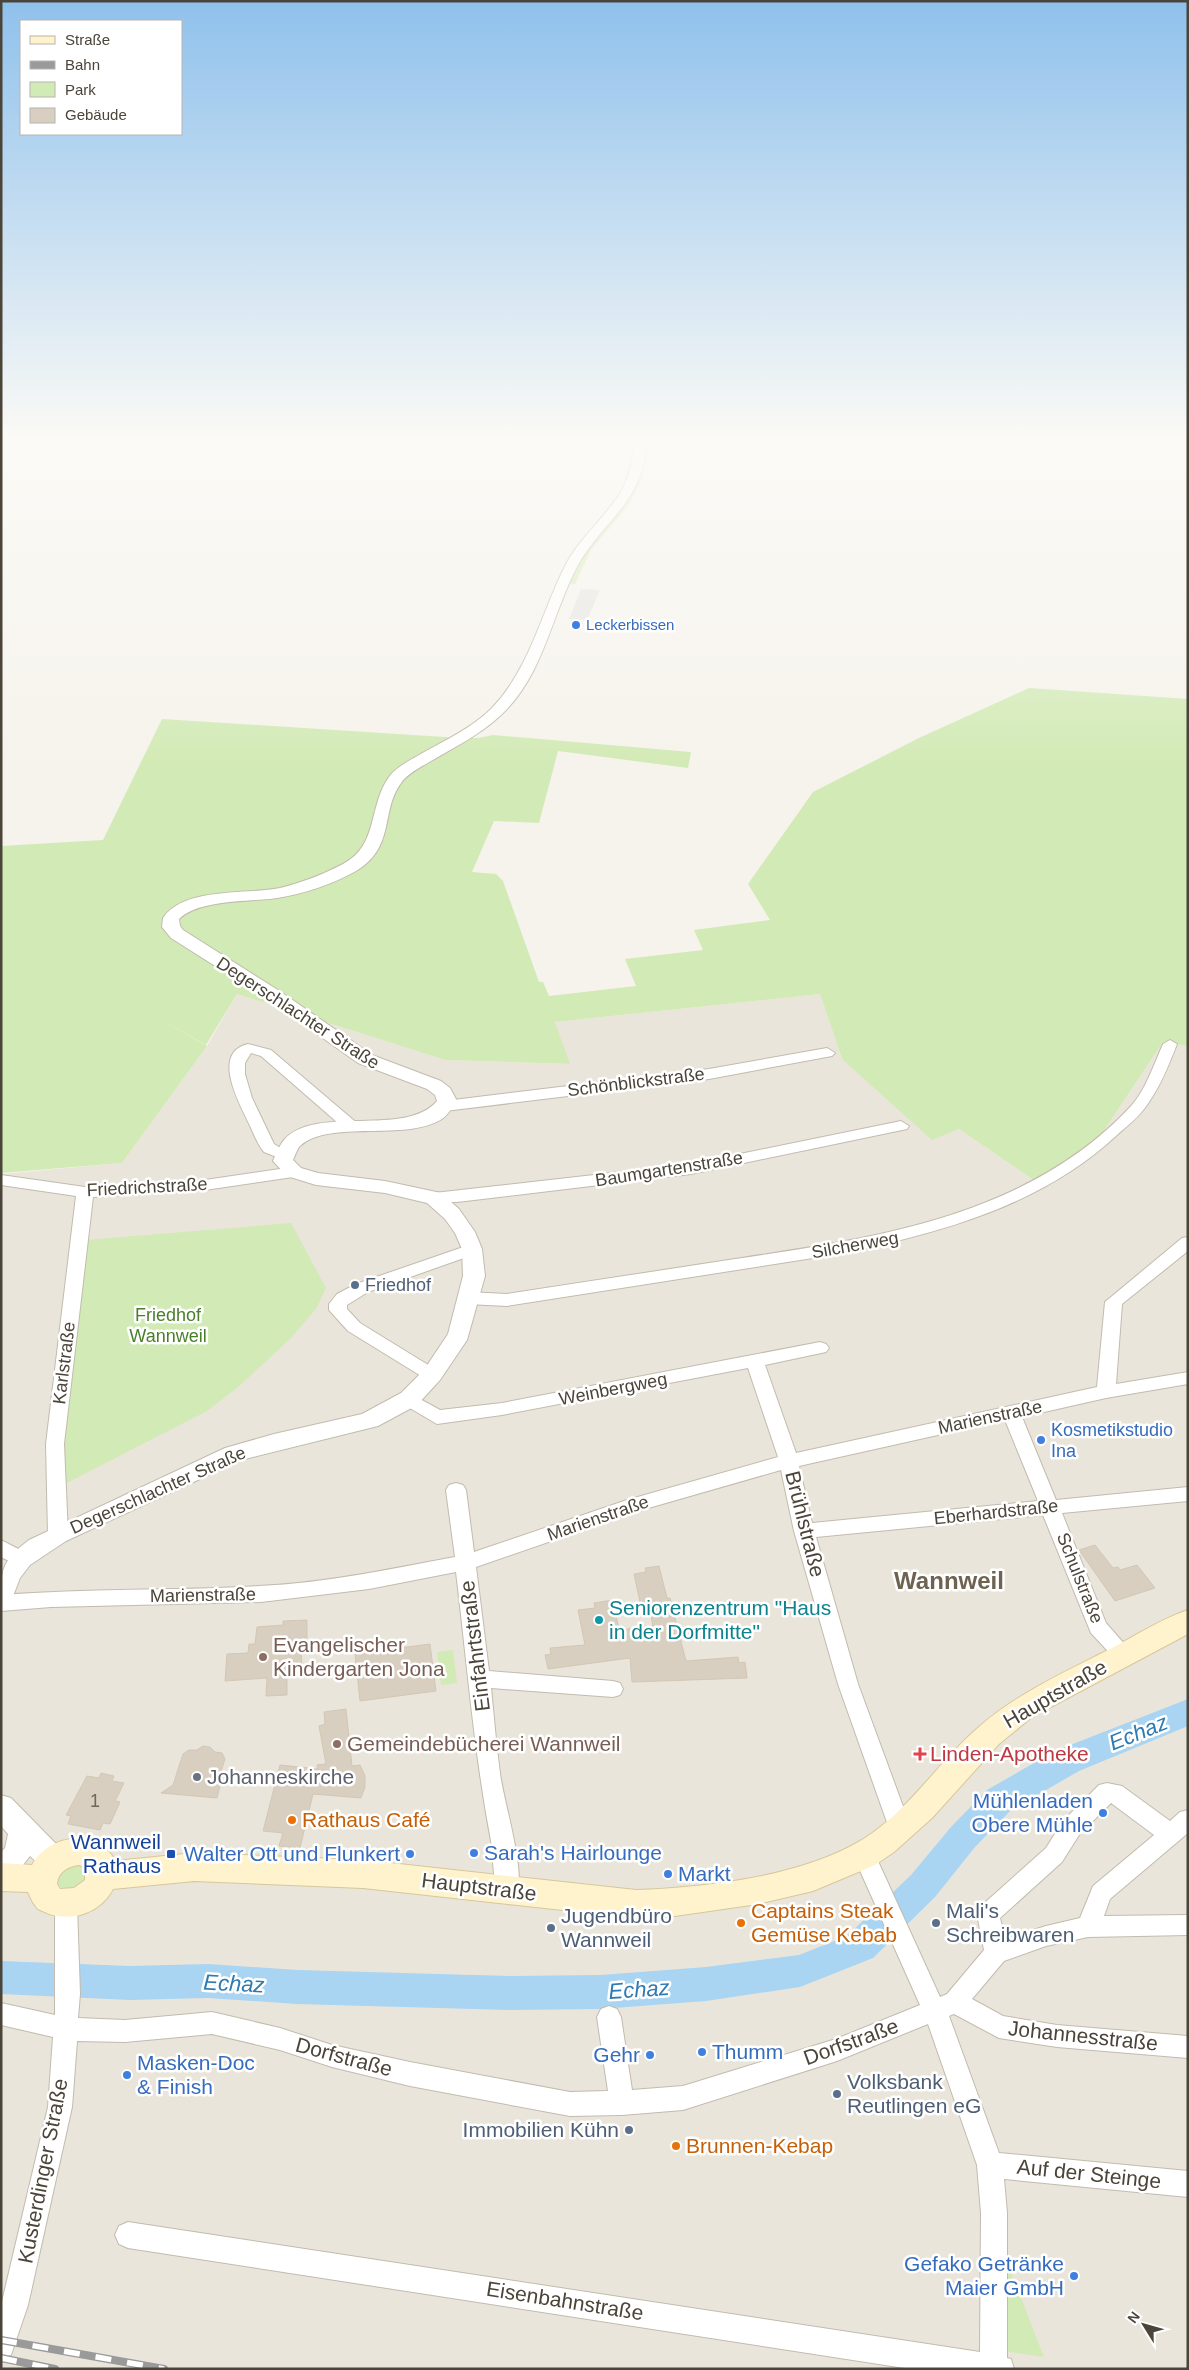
<svg xmlns="http://www.w3.org/2000/svg" width="1189" height="2370" font-family="Arial,sans-serif">
<rect width="100%" height="100%" fill="#f6f3ec"/>
<path fill="#eae5da" d="M 237,994 L 445,1060 L 569,1064 L 555,1022 L 820,994 L 842,1059 L 959,1129 L 1038,1183 L 1103,1132 L 1163,1042 L 1188,1046 L 1188,2369 L 1,2369 L 1,1174 L 122,1163 L 207,1046 Z"/>
<g fill="#d2eab5">
<path d="M 634,478 L 642,479 L 628,506 L 591,550 L 575,584 L 563,583 Z"/>
<path d="M 1029,688 L 1188,699 L 1188,1046 L 1163,1042 L 1103,1132 L 1038,1183 L 959,1129 L 932,1140 L 842,1059 L 820,994 L 555,1022 L 570,1064 L 445,1060 L 237,994 L 206,1045 L 142,1009 L 207,1046 L 122,1163 L 1,1173 L 1,846 L 103,840 L 162,719 L 460,738 L 478,738 L 493,735 L 691,752 L 688,768 L 558,751 L 539,823 L 494,821 L 472,872 L 496,874 L 503,881 L 539,982 L 543,982 L 549,996 L 636,986 L 625,959 L 703,950 L 694,930 L 770,920 L 748,884 L 813,792 L 919,738 Z"/>
<path d="M 291,1223 L 326,1288 L 316,1309 L 290,1339 L 237,1388 L 207,1411 L 61,1486 L 59,1454 L 86,1240 Z"/>
<path d="M 453,1650 L 457,1683 L 441,1685 L 437,1652 Z"/>
<path d="M 77,1865 L 84,1869 L 85,1881 L 78,1888 L 63,1889 L 57,1883 L 57,1878 L 64,1868 Z"/>
<path d="M 1004,2254 L 1044,2357 L 1003,2351 Z"/>
</g>
<path fill="#e5e3e0" d="M 581,589 L 600,590 L 587,620 L 569,619 Z"/>
<g fill="none" stroke-linecap="round" stroke-linejoin="round">
<path fill="#a9d4f2" fill-rule="evenodd" d="M 1188,1699 L 1188,1726 L 1079,1771 L 1011,1810 L 975,1847 L 935,1897 L 873,1958 L 800,1987 L 706,2001 L 601,2009 L 510,2010 L 297,2004 L 208,1998 L 130,2000 L 1,1994 L 1,1961 L 130,1966 L 208,1964 L 297,1970 L 510,1976 L 601,1975 L 706,1967 L 799,1955 L 847,1936 L 911,1875 L 951,1827 L 987,1790 L 1055,1751 Z"/>
</g>
<g fill="#d8cfc1" stroke="#d3c7b4">
<path d="M 1095,1545 L 1113,1568 L 1118,1567 L 1120,1570 L 1137,1565 L 1155,1588 L 1115,1601 L 1079,1550 Z"/>
<path d="M 659,1566 L 667,1598 L 670,1598 L 686,1661 L 738,1657 L 739,1663 L 745,1662 L 747,1678 L 632,1682 L 630,1658 L 548,1669 L 545,1655 L 551,1654 L 550,1648 L 585,1645 L 578,1610 L 595,1608 L 594,1603 L 613,1600 L 619,1630 L 653,1626 L 648,1601 L 640,1602 L 634,1574 L 646,1572 L 645,1568 Z"/>
<path d="M 307,1620 L 307,1638 L 301,1638 L 302,1676 L 287,1677 L 287,1695 L 266,1696 L 267,1678 L 225,1681 L 227,1654 L 248,1653 L 249,1644 L 255,1644 L 257,1627 L 283,1625 L 283,1621 Z"/>
<path d="M 430,1644 L 436,1691 L 360,1701 L 355,1654 Z"/>
<path d="M 346,1709 L 352,1766 L 360,1765 L 365,1776 L 365,1787 L 361,1798 L 313,1794 L 300,1848 L 279,1846 L 283,1833 L 263,1831 L 280,1765 L 318,1769 L 317,1765 L 326,1764 L 319,1726 L 325,1724 L 324,1712 Z"/>
<path d="M 203,1746 L 210,1747 L 215,1752 L 222,1753 L 225,1759 L 217,1784 L 220,1786 L 217,1798 L 161,1793 L 173,1785 L 183,1754 L 189,1750 L 197,1750 Z"/>
<path d="M 101,1773 L 114,1776 L 112,1781 L 124,1783 L 115,1801 L 120,1802 L 110,1824 L 103,1823 L 100,1830 L 68,1824 L 71,1816 L 66,1815 L 87,1776 L 99,1778 Z"/>
</g>
<g fill="none" stroke-linecap="round" stroke-linejoin="round">
<g stroke="#c2bbae" stroke-width="2">
<g id="minor">
<path d="M 1170,1040 L 1177,1044 C 1169,1065 1160,1087 1147,1105 C 1139,1117 1127,1126 1117,1135 C 1042,1205 943,1232 845,1253 L 507,1306 L 467,1304 L 461,1302 L 458,1298 L 461,1294 L 467,1292 L 507,1294 C 583,1282 659,1271 735,1259 C 876,1238 1030,1216 1132,1105 C 1146,1089 1154,1064 1163,1044 Z"/>
<path d="M 248,1044 L 271,1050 L 358,1124 L 360,1127 L 358,1130 L 346,1130 L 261,1056 L 251,1053 L 245,1063 L 245,1074 L 252,1098 L 274,1144 L 292,1155 L 284,1160 L 264,1152 C 258,1145 255,1137 251,1128 C 242,1108 209,1053 248,1044 Z"/>
<path d="M 827,1048 L 835,1053 L 832,1056 L 709,1079 L 445,1111 L 437,1106 L 445,1101 L 709,1069 Z"/>
<path d="M 901,1121 L 909,1126 L 907,1129 L 691,1174 L 457,1202 L 428,1202 L 426,1198 L 428,1194 L 434,1193 L 691,1164 Z"/>
<path d="M 294,1167 L 300,1168 L 302,1172 L 300,1176 L 198,1191 L 93,1197 L 64,1444 L 68,1535 L 65,1540 L 58,1542 L 51,1540 L 48,1535 L 46,1444 L 76,1196 L 1,1185 L 1,1175 L 85,1187 L 198,1181 Z"/>
<path d="M 1188,1237 L 1188,1251 L 1122,1304 L 1116,1384 L 1188,1372 L 1188,1384 L 1106,1398 L 1022,1417 L 1056,1500 L 1188,1487 L 1188,1501 L 1062,1513 L 1106,1623 L 1134,1655 L 1131,1661 L 1124,1663 L 1117,1661 L 1091,1633 L 1043,1515 L 816,1537 L 858,1684 L 911,1828 L 908,1835 L 900,1838 L 892,1835 L 889,1828 L 838,1684 L 794,1531 L 781,1470 L 638,1511 L 476,1567 L 489,1671 L 613,1681 L 620,1683 L 623,1689 L 620,1695 L 613,1697 L 491,1688 C 494,1716 496,1745 500,1773 C 503,1800 527,1874 516,1897 L 508,1900 L 500,1897 C 492,1881 494,1859 491,1841 C 474,1752 467,1662 456,1572 L 369,1589 L 261,1602 L 51,1607 L 1,1611 L 1,1595 C 87,1588 173,1591 259,1586 C 325,1583 390,1569 455,1557 L 446,1490 L 449,1485 L 456,1483 L 463,1485 L 466,1490 L 474,1552 L 627,1500 L 778,1457 L 748,1368 L 502,1415 L 437,1424 L 403,1404 L 400,1399 L 403,1394 L 409,1393 L 440,1410 L 502,1403 L 820,1342 L 826,1344 L 829,1348 L 826,1352 L 765,1365 L 796,1453 L 1097,1387 L 1105,1302 L 1182,1238 ZM 1005,1420 L 1038,1501 L 812,1523 L 799,1466 Z"/>
<path d="M 472,1244 L 478,1245 L 480,1249 L 478,1253 L 368,1292 L 347,1305 L 347,1309 L 360,1323 L 438,1371 L 441,1375 L 438,1379 L 432,1381 L 426,1379 L 348,1331 L 329,1310 L 329,1304 L 337,1294 L 356,1284 Z"/>
<path d="M 1,1540 L 28,1554 L 31,1559 L 28,1564 L 21,1567 L 1,1557 Z"/>
<path d="M 1107,1783 L 1122,1786 L 1170,1821 L 1180,1812 L 1188,1810 L 1188,1833 L 1110,1899 L 1104,1916 L 1188,1915 L 1188,1935 L 1088,1937 L 1046,1946 L 1004,1961 L 972,1999 L 1003,2016 L 1057,2025 L 1188,2036 L 1188,2058 L 1057,2047 L 999,2038 L 954,2014 L 949,2016 L 999,2153 L 1188,2171 L 1188,2197 L 1004,2179 L 1007,2213 L 1007,2358 L 1011,2359 L 1014,2369 L 911,2369 L 128,2248 L 119,2244 L 115,2235 L 119,2226 L 128,2222 L 980,2352 L 981,2213 L 977,2165 L 928,2024 L 837,2061 L 683,2110 L 622,2115 L 570,2116 L 410,2086 L 332,2067 L 280,2050 L 212,2034 L 125,2042 L 77,2041 L 72,2107 L 28,2305 L 11,2355 L 1,2358 L 1,2306 L 48,2107 L 53,2037 L 1,2025 L 1,2003 L 55,2015 L 55,1905 L 58,1898 L 66,1895 L 74,1898 L 77,1905 L 80,1994 L 78,2018 L 125,2020 L 212,2012 L 280,2028 L 332,2045 L 410,2062 L 570,2092 L 608,2091 L 597,2017 L 601,2009 L 609,2006 L 617,2009 L 621,2017 L 632,2090 L 683,2086 L 836,2039 L 920,2005 L 853,1855 L 856,1848 L 864,1845 L 872,1848 L 940,1997 L 947,1994 L 984,1950 L 977,1914 L 980,1907 L 1046,1848 L 1063,1821 L 1099,1785 ZM 1111,1803 L 1154,1835 L 1093,1886 L 1080,1918 L 1046,1926 L 1005,1939 L 1000,1918 L 1062,1862 L 1079,1835 Z"/>
</g>
</g>
<g stroke="#c2bbae" stroke-width="2">
<g id="tertiary">
<path d="M 637,438 L 649,438 C 645,452 645,466 639,479 C 625,512 595,534 578,565 C 551,615 544,675 501,715 C 481,734 455,747 431,761 C 421,767 408,773 401,783 C 380,812 396,847 356,871 C 333,884 303,894 277,898 C 250,902 199,899 179,919 L 180,926 L 183,930 L 281,992 L 372,1055 L 441,1081 L 450,1088 L 457,1101 C 453,1106 448,1115 442,1119 C 406,1142 329,1119 300,1146 C 297,1149 295,1156 293,1160 L 301,1168 L 318,1173 L 385,1181 L 441,1193 L 459,1209 L 475,1232 L 482,1249 L 485,1276 L 467,1340 L 440,1380 L 417,1405 L 378,1426 L 241,1460 L 66,1541 L 30,1565 L 20,1578 L 10,1604 L 1,1606 C 1,1571 0,1562 29,1540 L 225,1448 L 274,1434 L 362,1414 L 401,1393 L 424,1370 L 448,1334 L 463,1276 L 462,1249 L 455,1233 L 445,1219 L 427,1203 L 385,1193 L 316,1185 L 287,1176 L 273,1161 C 276,1154 279,1146 284,1140 C 315,1104 406,1138 437,1101 L 435,1095 L 427,1089 L 358,1063 L 269,1000 L 171,938 L 162,927 L 163,918 C 184,887 245,895 280,888 C 301,883 324,874 343,864 C 379,845 368,806 389,777 C 396,767 409,761 419,755 C 444,741 472,728 492,708 C 529,669 541,615 564,568 C 578,539 604,519 621,492 C 631,475 632,457 637,438 Z"/>
<path d="M 1,1795 L 11,1798 L 63,1851 L 67,1860 L 63,1869 C 47,1874 41,1866 30,1856 L 11,1880 L 1,1883 L 1,1852 L 5,1848 L 8,1834 L 1,1826 Z"/>
</g>
</g>
<g stroke="#d6c79b" stroke-width="2">
<path id="secondary" d="M 1188,1610 L 1188,1634 L 1032,1717 L 999,1744 L 932,1818 L 894,1852 L 875,1865 L 813,1891 L 758,1904 L 668,1917 L 636,1918 L 363,1888 L 194,1881 L 113,1889 C 101,1912 74,1922 49,1914 C 46,1912 41,1911 38,1909 C 34,1905 30,1897 28,1892 L 1,1891 L 1,1863 L 32,1865 C 48,1834 99,1827 115,1861 L 194,1853 L 363,1860 L 636,1890 C 703,1888 794,1877 853,1845 C 906,1817 936,1763 980,1726 C 1018,1693 1065,1672 1110,1649 C 1135,1636 1161,1619 1188,1610 ZM 80,1865 L 85,1869 L 85,1880 L 74,1888 L 60,1889 L 57,1884 C 58,1872 68,1866 80,1865 Z"/>
</g>
<use href="#minor" fill="#fff" fill-rule="evenodd"/>
<use href="#tertiary" fill="#fff" fill-rule="evenodd"/>
<use href="#secondary" fill="#fff3cd" fill-rule="evenodd"/>
<g stroke="#9a9a9a" stroke-width="8">
<g id="rail">
<path d="M 1,2340 L 164,2369"/>
<path d="M 1,2358 L 55,2369"/>
</g>
</g>
<use href="#rail" stroke="#fff" stroke-width="5.5" stroke-dasharray="16" stroke-linecap="butt"/>
</g>
<linearGradient id="sky" x2="0" y2="1"><stop stop-color="#8fc1ec"/><stop offset="0.57" stop-color="#fbfaf6"/><stop offset="1" stop-color="#fbfaf6" stop-opacity="0"/></linearGradient>
<rect width="1189" height="770" fill="url(#sky)"/>
<g fill="#3f7fe0" stroke="#fff" stroke-width="2">
<circle cx="576" cy="625" r="5"/>
<circle cx="1041" cy="1440" r="5"/>
<circle cx="1103" cy="1813" r="5"/>
<circle cx="474" cy="1853" r="5"/>
<circle cx="410" cy="1854" r="5"/>
<circle cx="668" cy="1874" r="5"/>
<circle cx="702" cy="2052" r="5"/>
<circle cx="650" cy="2055" r="5"/>
<circle cx="127" cy="2075" r="5"/>
<circle cx="1074" cy="2276" r="5"/>
</g>
<g fill="#5c6f8a" stroke="#fff" stroke-width="2">
<circle cx="355" cy="1285" r="5"/>
<circle cx="936" cy="1923" r="5"/>
<circle cx="551" cy="1928" r="5"/>
<circle cx="837" cy="2094" r="5"/>
<circle cx="629" cy="2130" r="5"/>
</g>
<circle fill="#0f9aa8" stroke="#fff" stroke-width="2" cx="599" cy="1620" r="5"/>
<g fill="#8d6e63" stroke="#fff" stroke-width="2">
<circle cx="263" cy="1657" r="5"/>
<circle cx="337" cy="1744" r="5"/>
</g>
<path fill="#e0444e" stroke="#fff" stroke-width="2" d="M917.5 1746.5h5v5h5v5h-5v5h-5v-5h-5v-5h5z"/>
<circle fill="#6b7280" stroke="#fff" stroke-width="2" cx="197" cy="1777" r="5"/>
<g fill="#e8710a" stroke="#fff" stroke-width="2">
<circle cx="292" cy="1820" r="5"/>
<circle cx="741" cy="1923" r="5"/>
<circle cx="676" cy="2146" r="5"/>
</g>
<rect fill="#1a4fb4" stroke="#fff" stroke-width="2" x="166" y="1849" width="10" height="10" rx="2.5"/>
<g text-anchor="middle" stroke-width="5" stroke-linejoin="round" paint-order="stroke">
<g font-size="15" fill="#366cbe" stroke="#fff" text-anchor="start">
<text x="586" y="630">Leckerbissen</text>
</g>
<g font-size="18" fill="#4b4439" stroke="#fff">
<text transform="translate(298 1013) rotate(33)" y="6">Degerschlachter Straße</text>
<text transform="translate(636 1082) rotate(-7)" y="6">Schönblickstraße</text>
<text transform="translate(669 1169) rotate(-9)" y="6">Baumgartenstraße</text>
<text transform="translate(147 1187) rotate(-3)" y="6">Friedrichstraße</text>
<text transform="translate(855 1245) rotate(-10)" y="6">Silcherweg</text>
<text transform="translate(64 1363) rotate(-83)" y="6">Karlstraße</text>
<text transform="translate(613 1389) rotate(-11)" y="6">Weinbergweg</text>
<text transform="translate(990 1417) rotate(-12)" y="6">Marienstraße</text>
<text transform="translate(158 1490) rotate(-24)" y="6">Degerschlachter Straße</text>
<text transform="translate(996 1512) rotate(-6)" y="6">Eberhardstraße</text>
<text transform="translate(598 1518) rotate(-19)" y="6">Marienstraße</text>
<text transform="translate(1080 1578) rotate(68)" y="6">Schulstraße</text>
<text transform="translate(203 1595) rotate(-1)" y="6">Marienstraße</text>
</g>
<g font-size="18" fill="#4e5e75" stroke="#fff" text-anchor="start">
<text x="365" y="1291">Friedhof</text>
</g>
<g font-size="18" fill="#4a7f2a" stroke="#fff">
<text x="168" y="1321">Friedhof<tspan x="168" dy="21">Wannweil</tspan></text>
</g>
<g font-size="18" fill="#366cbe" stroke="#fff" text-anchor="start">
<text x="1051" y="1436">Kosmetikstudio<tspan x="1051" dy="21">Ina</tspan></text>
</g>
<g font-size="18" fill="#6e675b">
<text x="95" y="1807">1</text>
</g>
<g font-size="21" fill="#4b4439" stroke="#fff">
<text transform="translate(805 1524) rotate(76)" y="7">Brühlstraße</text>
<text transform="translate(475 1646) rotate(-97)" y="7">Einfahrtstraße</text>
<text transform="translate(1055 1694) rotate(-30)" y="7">Hauptstraße</text>
<text transform="translate(479 1887) rotate(7)" y="7">Hauptstraße</text>
<text transform="translate(1083 2036) rotate(6)" y="7">Johannesstraße</text>
<text transform="translate(851 2042) rotate(-20)" y="7">Dorfstraße</text>
<text transform="translate(344 2057) rotate(15)" y="7">Dorfstraße</text>
<text transform="translate(43 2171) rotate(-79)" y="7">Kusterdinger Straße</text>
<text transform="translate(1089 2174) rotate(6)" y="7">Auf der Steinge</text>
<text transform="translate(565 2301) rotate(9)" y="7">Eisenbahnstraße</text>
</g>
<g font-size="21" fill="#0d838f" stroke="#fff" text-anchor="start">
<text x="609" y="1615">Seniorenzentrum "Haus<tspan x="609" dy="24">in der Dorfmitte"</tspan></text>
</g>
<g font-size="21" fill="#785e54" stroke="#fff" text-anchor="start">
<text x="273" y="1652">Evangelischer<tspan x="273" dy="24">Kindergarten Jona</tspan></text>
<text x="347" y="1751">Gemeindebücherei Wannweil</text>
</g>
<g font-size="21" fill="#be3a42" stroke="#fff" text-anchor="start">
<text x="930" y="1761">Linden-Apotheke</text>
</g>
<g font-size="21" fill="#5b616d" stroke="#fff" text-anchor="start">
<text x="207" y="1784">Johanneskirche</text>
</g>
<g font-size="21" fill="#366cbe" stroke="#fff" text-anchor="end">
<text x="1093" y="1808">Mühlenladen<tspan x="1093" dy="24">Obere Mühle</tspan></text>
<text x="484" y="1860" text-anchor="start">Sarah's Hairlounge</text>
<text x="400" y="1861">Walter Ott und Flunkert</text>
<text x="678" y="1881" text-anchor="start">Markt</text>
<text x="712" y="2059" text-anchor="start">Thumm</text>
<text x="640" y="2062">Gehr</text>
<text x="137" y="2070" text-anchor="start">Masken-Doc<tspan x="137" dy="24">&amp; Finish</tspan></text>
<text x="1064" y="2271">Gefako Getränke<tspan x="1064" dy="24">Maier GmbH</tspan></text>
</g>
<g font-size="21" fill="#c56008" stroke="#fff" text-anchor="start">
<text x="302" y="1827">Rathaus Café</text>
<text x="751" y="1918">Captains Steak<tspan x="751" dy="24">Gemüse Kebab</tspan></text>
<text x="686" y="2153">Brunnen-Kebap</text>
</g>
<g font-size="21" fill="#164399" stroke="#fff" text-anchor="end">
<text x="161" y="1849">Wannweil<tspan x="161" dy="24">Rathaus</tspan></text>
</g>
<g font-size="21" fill="#4e5e75" stroke="#fff" text-anchor="start">
<text x="946" y="1918">Mali's<tspan x="946" dy="24">Schreibwaren</tspan></text>
<text x="561" y="1923">Jugendbüro<tspan x="561" dy="24">Wannweil</tspan></text>
<text x="847" y="2089">Volksbank<tspan x="847" dy="24">Reutlingen eG</tspan></text>
<text x="619" y="2137" text-anchor="end">Immobilien Kühn</text>
</g>
<g font-size="22" font-style="italic" fill="#2e7ab2" stroke="#fff">
<text transform="translate(1138 1732) rotate(-22)" y="8">Echaz</text>
<text transform="translate(234 1983) rotate(3)" y="8">Echaz</text>
<text transform="translate(639 1989) rotate(-4)" y="8">Echaz</text>
</g>
<g font-size="24" font-weight="bold" fill="#6e6250" stroke="#fff">
<text x="949" y="1589">Wannweil</text>
</g>
</g>
<rect width="1189" height="2370" fill="none" stroke="#4b4439" stroke-width="5"/>
<rect x="20" y="20" width="162" height="115" fill="#ffffff" stroke="#b7b4b0"/>
<rect x="30" y="36" width="25" height="8" fill="#fff3cd" stroke="#b7b4b0"/>
<text x="65" y="45" font-size="15" fill="#4b4439">Straße</text>
<rect x="30" y="61" width="25" height="8" fill="#9a9a9a" stroke="#b7b4b0"/>
<text x="65" y="70" font-size="15" fill="#4b4439">Bahn</text>
<rect x="30" y="82" width="25" height="15" fill="#d2eab5" stroke="#b7b4b0"/>
<text x="65" y="95" font-size="15" fill="#4b4439">Park</text>
<rect x="30" y="108" width="25" height="15" fill="#d8cfc1" stroke="#b7b4b0"/>
<text x="65" y="120" font-size="15" fill="#4b4439">Gebäude</text>
<g transform="translate(1144 2325) rotate(307)" stroke="#ffffff" stroke-width="4" paint-order="stroke">
<path d="M0-4L9 19L0 12L-9 19Z" fill="#4b4439"/>
<text y="-8" font-size="14" font-weight="bold" text-anchor="middle" fill="#4b4439">N</text>
</g>
</svg>
